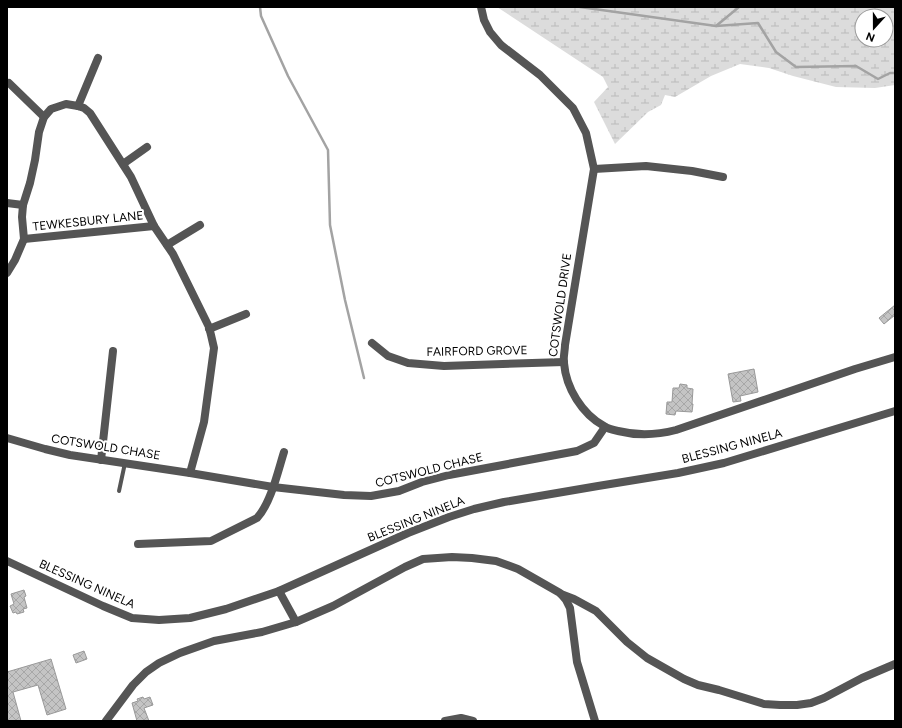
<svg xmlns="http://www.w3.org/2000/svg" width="902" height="728" font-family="Figtree,sans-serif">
<defs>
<pattern id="wetland-marsh" width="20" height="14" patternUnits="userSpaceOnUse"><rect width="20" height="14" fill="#dcdcdc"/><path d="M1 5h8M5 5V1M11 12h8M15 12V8" fill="none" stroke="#bbb"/></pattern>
<pattern id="building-cross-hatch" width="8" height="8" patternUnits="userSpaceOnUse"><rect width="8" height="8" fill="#c4c4c4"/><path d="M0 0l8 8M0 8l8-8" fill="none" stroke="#a7a7a7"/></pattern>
</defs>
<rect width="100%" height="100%" fill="#fff"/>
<path fill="url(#wetland-marsh)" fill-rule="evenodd" d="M 497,7 L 895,7 L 895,85 L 875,88 L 836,87 L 793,76 L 769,68 L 740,64 L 711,76 L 675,97 L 665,95 L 661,105 L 648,112 L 615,144 L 594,102 L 608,87 L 603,77 ZM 862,16 L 886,16 L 886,40 L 862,40 Z"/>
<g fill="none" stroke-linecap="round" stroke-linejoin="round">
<g stroke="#a3a3a3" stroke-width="2.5">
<path d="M 260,7 L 261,16 L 288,76 L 328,150 L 330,225 L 345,300 L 364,378"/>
<path d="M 580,7 L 716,26 L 739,7"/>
<path d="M 716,26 L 758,23 L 776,52 L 796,67 L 856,66 L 878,79 L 890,73 L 895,73"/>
</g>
</g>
<g fill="url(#building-cross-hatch)" stroke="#999">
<path d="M 895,305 L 895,315 L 884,324 L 879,318 Z"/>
<path d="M 754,369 L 758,392 L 740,396 L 741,401 L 733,402 L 728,374 Z"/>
<path d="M 680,384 L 687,385 L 687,388 L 693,389 L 692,404 L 693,404 L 692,412 L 676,411 L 675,415 L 666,414 L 667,402 L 672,402 L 673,388 L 679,388 Z"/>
<path d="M 24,590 L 26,596 L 24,597 L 27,608 L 23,609 L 24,612 L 17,614 L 16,612 L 13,613 L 10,606 L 14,604 L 11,594 Z"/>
<path d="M 84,651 L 87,659 L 76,663 L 73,655 Z"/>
<path d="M 51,659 L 66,709 L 47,715 L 38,685 L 13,692 L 21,721 L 7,721 L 7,672 Z"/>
<path d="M 143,697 L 144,699 L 150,697 L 153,705 L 144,708 L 149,721 L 137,721 L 132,703 L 138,701 L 137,699 Z"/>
</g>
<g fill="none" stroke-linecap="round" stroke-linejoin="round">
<path stroke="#555" stroke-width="4" d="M 119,491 L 125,463"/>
<g stroke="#555" stroke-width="8">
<path d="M 481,7 L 484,20 L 490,32 L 501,45 L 540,75 L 573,108 L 586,133 L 594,169 L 565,345 C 565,351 563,357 564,363 C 566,388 582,414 604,426 C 608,429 613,430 618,431 C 638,436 657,435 676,430 L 855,369 L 895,357"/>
<path d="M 9,83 L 44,117"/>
<path d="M 78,106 L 98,58"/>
<path d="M 123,164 L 147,147"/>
<path d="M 594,169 L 646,166 L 692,171 L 723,177"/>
<path d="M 7,203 L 23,205"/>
<path d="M 24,239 L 154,226"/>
<path d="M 167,245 L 200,225"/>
<path d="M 7,273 L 15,260 L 24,239 L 22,217 L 23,205 L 30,183 L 35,160 L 39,132 L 44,117 L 51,109 L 66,104 L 78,106 L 84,108 L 90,113 L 131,177 L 154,226 L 173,254 L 209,327 L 211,335 L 214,348 L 204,422 L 190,473"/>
<path d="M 209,329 L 246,314"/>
<path d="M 372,343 L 388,356 L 408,363 L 444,366 L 564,362"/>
<path d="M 7,438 L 45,449 L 70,455 L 190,473 L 273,487 L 344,495 L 371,496 L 399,491 L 422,482 L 449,475 L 577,451 L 594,443 L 605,427"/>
<path d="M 101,460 L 113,351"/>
<path d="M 138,544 L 211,541 L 257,518 C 271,503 278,471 284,452"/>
<path d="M 279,591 L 296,622"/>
<path d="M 561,594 L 574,599 L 596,611 L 627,642 L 647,658 L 684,679 L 698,685 L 719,690 L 764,704 L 780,705 L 797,705 L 811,703 L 824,698 L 862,678 L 895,664"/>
<path d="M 106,721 L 133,685 L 146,672 L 159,663 L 180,653 L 214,641 L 262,632 L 296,622 L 333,606 L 405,567 L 423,559 L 452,557 L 472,558 L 496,561 L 518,569 L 560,593 L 566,600 L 570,608 L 577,662 L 595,721"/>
<path d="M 445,721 L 461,718 L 473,721"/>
</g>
<path stroke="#555" stroke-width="8" d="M 7,561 L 103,606 L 132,618 L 159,620 L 190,618 L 226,609 L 279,591 L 408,533 L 449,517 L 474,509 L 504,502 L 598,486 L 678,473 L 724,463 L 895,411"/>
</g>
<g text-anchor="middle" stroke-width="4" stroke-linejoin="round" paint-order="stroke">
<g font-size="12" fill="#000" stroke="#fff">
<text transform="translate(88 221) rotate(-6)" y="4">TEWKESBURY LANE</text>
<text transform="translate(560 305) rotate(-82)" y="4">COTSWOLD DRIVE</text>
<text transform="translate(477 351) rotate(-1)" y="4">FAIRFORD GROVE</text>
<text transform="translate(732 446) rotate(-15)" y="4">BLESSING NINELA</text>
<text transform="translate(106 447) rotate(9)" y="4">COTSWOLD CHASE</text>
<text transform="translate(429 470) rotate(-14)" y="4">COTSWOLD CHASE</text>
<text transform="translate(416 519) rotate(-22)" y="4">BLESSING NINELA</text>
<text transform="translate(87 584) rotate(24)" y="4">BLESSING NINELA</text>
</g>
</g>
<rect width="902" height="728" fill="none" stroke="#000000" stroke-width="16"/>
<g transform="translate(874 28) rotate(201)"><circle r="19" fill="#ffffff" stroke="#999999"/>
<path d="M0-3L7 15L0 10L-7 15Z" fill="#000000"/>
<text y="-6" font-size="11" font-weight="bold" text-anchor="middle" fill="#000000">N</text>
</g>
</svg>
